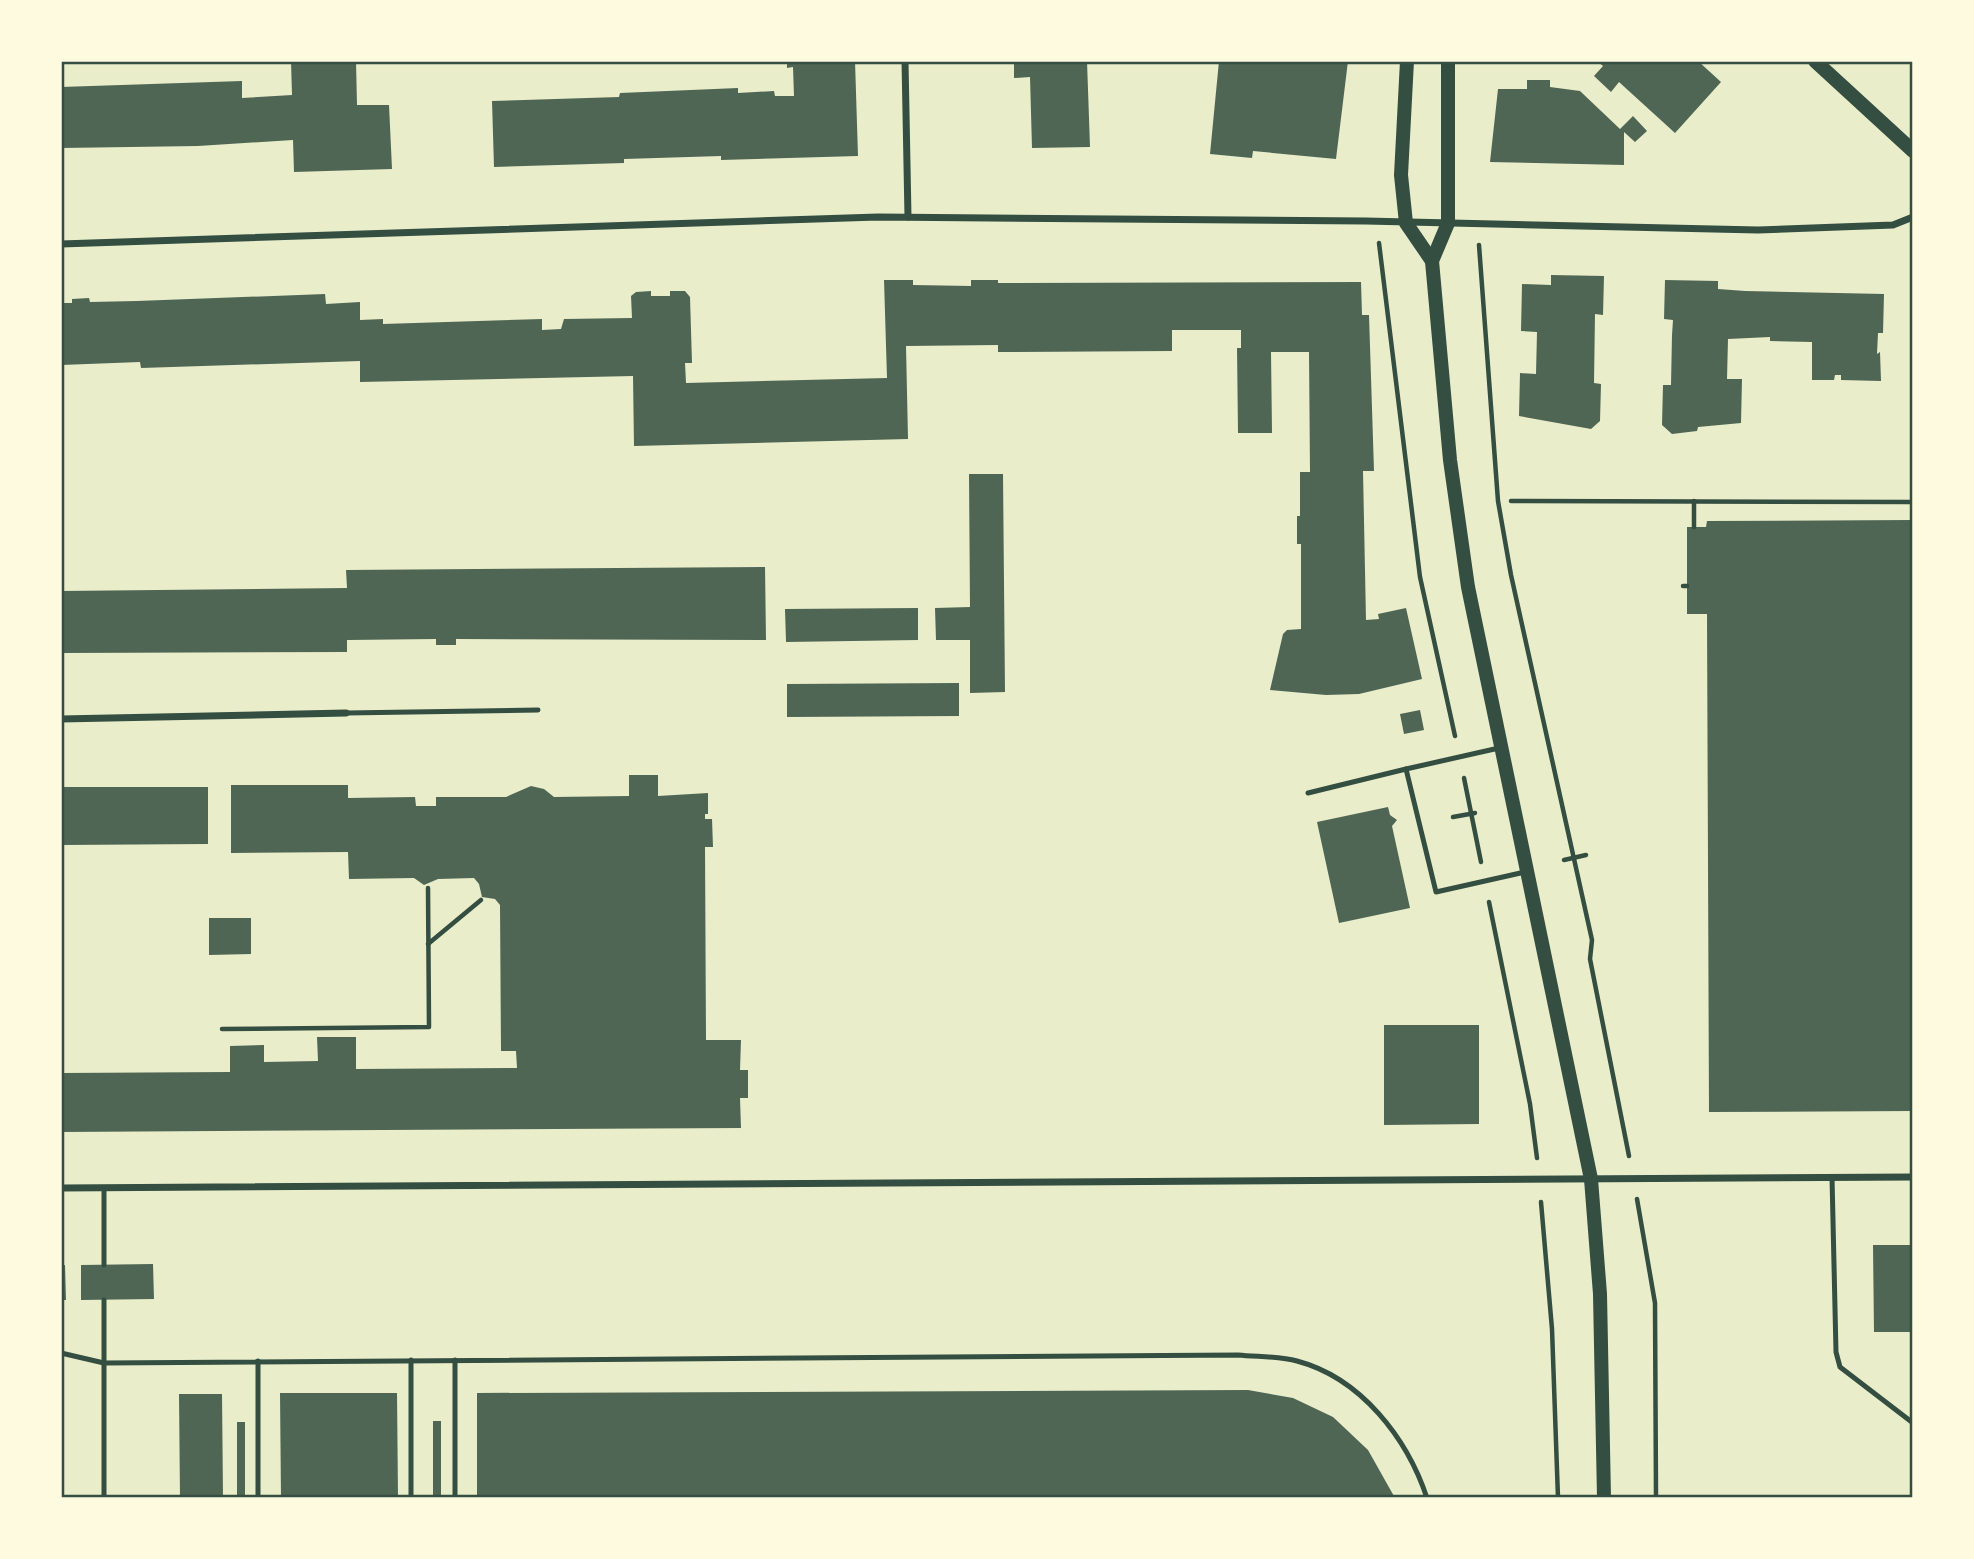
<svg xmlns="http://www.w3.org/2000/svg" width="1974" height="1559" font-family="'Noto Sans',sans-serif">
<rect width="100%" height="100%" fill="#e9edc9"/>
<g fill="#4f6655">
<path d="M 291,61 L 356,61 L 357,105 L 389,105 L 392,169 L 294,172 L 293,140 L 198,146 L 61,148 L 61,87 L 242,81 L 242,98 L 292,95 Z"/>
<path d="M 787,61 L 855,61 L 858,156 L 721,160 L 721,156 L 624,159 L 624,163 L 494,167 L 492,101 L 619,97 L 620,93 L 738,88 L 738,93 L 774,91 L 775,96 L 794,96 L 793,67 L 787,68 Z"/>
<path d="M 1029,61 L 1087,61 L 1090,147 L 1032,148 L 1030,77 L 1014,78 L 1014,64 Z"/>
<path d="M 1219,61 L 1348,61 L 1336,159 L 1253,151 L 1252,158 L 1210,154 Z"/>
<path d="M 1597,61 L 1698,61 L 1721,82 L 1675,133 L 1619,82 L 1611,92 L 1594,76 L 1603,66 Z"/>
<path d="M 1527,80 L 1550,80 L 1550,87 L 1580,91 L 1620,129 L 1633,116 L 1647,131 L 1635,142 L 1624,132 L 1624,165 L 1490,162 L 1498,89 L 1527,89 Z"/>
<path d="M 1551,275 L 1604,276 L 1603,315 L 1595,314 L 1594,383 L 1601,384 L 1600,421 L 1591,429 L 1519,416 L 1520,373 L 1536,374 L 1537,332 L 1521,331 L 1522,284 L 1551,285 Z"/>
<path d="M 884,280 L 913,280 L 913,285 L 971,286 L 971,280 L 998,280 L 998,283 L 1361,282 L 1362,315 L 1369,315 L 1374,471 L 1363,471 L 1366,620 L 1379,619 L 1378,614 L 1406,608 L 1422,679 L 1359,694 L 1326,695 L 1270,690 L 1283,634 L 1287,630 L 1301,629 L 1301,544 L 1297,544 L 1297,516 L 1300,516 L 1300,472 L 1310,472 L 1309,352 L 1271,352 L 1272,433 L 1238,433 L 1237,348 L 1241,348 L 1241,330 L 1172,330 L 1172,351 L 998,352 L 998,345 L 906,346 L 908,439 L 634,446 L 633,376 L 360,382 L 360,361 L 141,368 L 140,362 L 61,365 L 61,303 L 72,303 L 72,299 L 89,298 L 90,302 L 137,301 L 325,294 L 326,304 L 360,302 L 360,320 L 383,319 L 383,324 L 542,319 L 542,330 L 561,329 L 564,319 L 632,318 L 631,296 L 636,292 L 651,291 L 651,296 L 670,296 L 670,291 L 685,291 L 690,297 L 692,363 L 685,363 L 686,383 L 887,378 Z"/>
<path d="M 1665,280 L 1718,281 L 1718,289 L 1745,291 L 1884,294 L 1883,333 L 1878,333 L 1877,354 L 1880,352 L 1881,381 L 1841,380 L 1841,375 L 1835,375 L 1834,380 L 1812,380 L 1812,342 L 1770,341 L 1770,337 L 1728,339 L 1727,379 L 1742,379 L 1741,423 L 1698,427 L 1697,431 L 1672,434 L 1662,425 L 1663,385 L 1671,385 L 1672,335 L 1673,320 L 1664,319 Z"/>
<path d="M 969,474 L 1003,474 L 1005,692 L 970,693 L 970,640 L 936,640 L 935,608 L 970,607 Z"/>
<path d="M 1913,520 L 1913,1111 L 1709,1112 L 1707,614 L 1687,614 L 1687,527 L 1706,527 L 1707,521 Z"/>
<path d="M 765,567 L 766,640 L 456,639 L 456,645 L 436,645 L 436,639 L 347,640 L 347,652 L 61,653 L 61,591 L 347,588 L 346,570 Z"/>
<path d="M 918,608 L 918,640 L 786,642 L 785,609 Z"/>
<path d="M 959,683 L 959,716 L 787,717 L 787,684 Z"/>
<path d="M 1420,710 L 1424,730 L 1404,734 L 1400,714 Z"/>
<path d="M 629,775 L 658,775 L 658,796 L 708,793 L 708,814 L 705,814 L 705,819 L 712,819 L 713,847 L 705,847 L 706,1040 L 741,1040 L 740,1070 L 748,1070 L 748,1098 L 740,1098 L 741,1128 L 61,1132 L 61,1073 L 230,1072 L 230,1046 L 264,1045 L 264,1062 L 318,1061 L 317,1037 L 356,1037 L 356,1069 L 517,1068 L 516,1051 L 501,1051 L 500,905 L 495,899 L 482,897 L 479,884 L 474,878 L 438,879 L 424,885 L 414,878 L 349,879 L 348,852 L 231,853 L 231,785 L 348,785 L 348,798 L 415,797 L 416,806 L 436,806 L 436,797 L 506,797 L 531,786 L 544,789 L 554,797 L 629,796 Z"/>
<path d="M 61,787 L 208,787 L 208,844 L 61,845 Z"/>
<path d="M 1388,807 L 1390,815 L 1397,820 L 1392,826 L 1410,908 L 1339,923 L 1317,822 Z"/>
<path d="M 209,918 L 251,918 L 251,954 L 209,955 Z"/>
<path d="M 1384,1025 L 1479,1025 L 1479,1124 L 1384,1125 Z"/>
<path d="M 1873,1245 L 1913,1245 L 1913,1332 L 1874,1332 Z"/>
<path d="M 153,1264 L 154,1299 L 81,1300 L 81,1265 Z"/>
<path d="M 61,1265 L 65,1265 L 66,1300 L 61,1300 Z"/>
<path d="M 1248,1390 L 1293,1398 L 1333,1417 L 1368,1450 L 1395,1498 L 477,1498 L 477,1393 Z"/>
<path d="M 280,1393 L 397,1393 L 398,1498 L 281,1498 Z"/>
<path d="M 179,1394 L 222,1394 L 223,1498 L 180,1498 Z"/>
<rect x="433" y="1421" width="8" height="77"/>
<rect x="237" y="1422" width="8" height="76"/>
</g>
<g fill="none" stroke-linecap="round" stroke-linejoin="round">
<g stroke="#344e41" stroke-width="4.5">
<path d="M 1379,243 L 1420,577 L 1455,736"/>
<path d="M 1479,245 L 1498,501 L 1511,575 L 1592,940 L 1590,959 L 1629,1156"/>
<path d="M 1511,501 L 1913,502"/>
<path d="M 1694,501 L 1694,527"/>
<path d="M 1683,586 L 1687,586"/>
<path d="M 1464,778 L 1481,862"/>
<path d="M 1453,817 L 1475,813"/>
<path d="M 1564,860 L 1586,855"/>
<path d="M 1489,902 L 1530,1104 L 1537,1158"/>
<path d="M 428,944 L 481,900"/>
<path d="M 222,1029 L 429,1027 L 428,888"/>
<path d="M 1637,1199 L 1655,1303 L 1656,1498"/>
<path d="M 1541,1202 L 1552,1329 L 1558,1498"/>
</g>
<g stroke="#344e41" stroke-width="5">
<path d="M 346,713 L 538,710"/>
<path d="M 1406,769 L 1499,748"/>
<path d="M 1308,793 L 1406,769 L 1436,892 L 1525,872"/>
<path d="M 1832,1177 L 1836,1352 L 1840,1367 L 1913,1423"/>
<path d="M 104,1265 L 104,1188"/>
<path d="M 61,1353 L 104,1363 L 1238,1355 C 1257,1357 1279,1356 1297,1361 C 1361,1378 1407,1438 1427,1498"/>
<path d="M 411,1360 L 411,1498"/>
<path d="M 455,1360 L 455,1498"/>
<path d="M 258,1361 L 258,1498"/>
<path d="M 104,1498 L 104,1300"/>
</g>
<g stroke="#344e41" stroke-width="7">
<path d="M 905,61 L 908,217"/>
<path d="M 61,244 L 878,217 L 1366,221 L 1758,230 L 1893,225 L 1913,217"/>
<path d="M 61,719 L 346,713"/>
<path d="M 61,1188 L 1913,1177"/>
</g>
<g stroke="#344e41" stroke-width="14">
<path d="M 1407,61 L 1401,175 L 1406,223 L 1432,261"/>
<path d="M 1448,61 L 1448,223 L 1432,261 L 1450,460 L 1468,587 L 1591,1179 L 1600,1294 L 1604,1498"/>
<path d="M 1815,61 L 1913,151"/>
</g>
</g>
<rect width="1974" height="1559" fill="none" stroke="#fefae0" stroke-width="126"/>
<rect x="63" y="63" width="1848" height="1433" fill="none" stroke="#344e41" stroke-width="2.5"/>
</svg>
